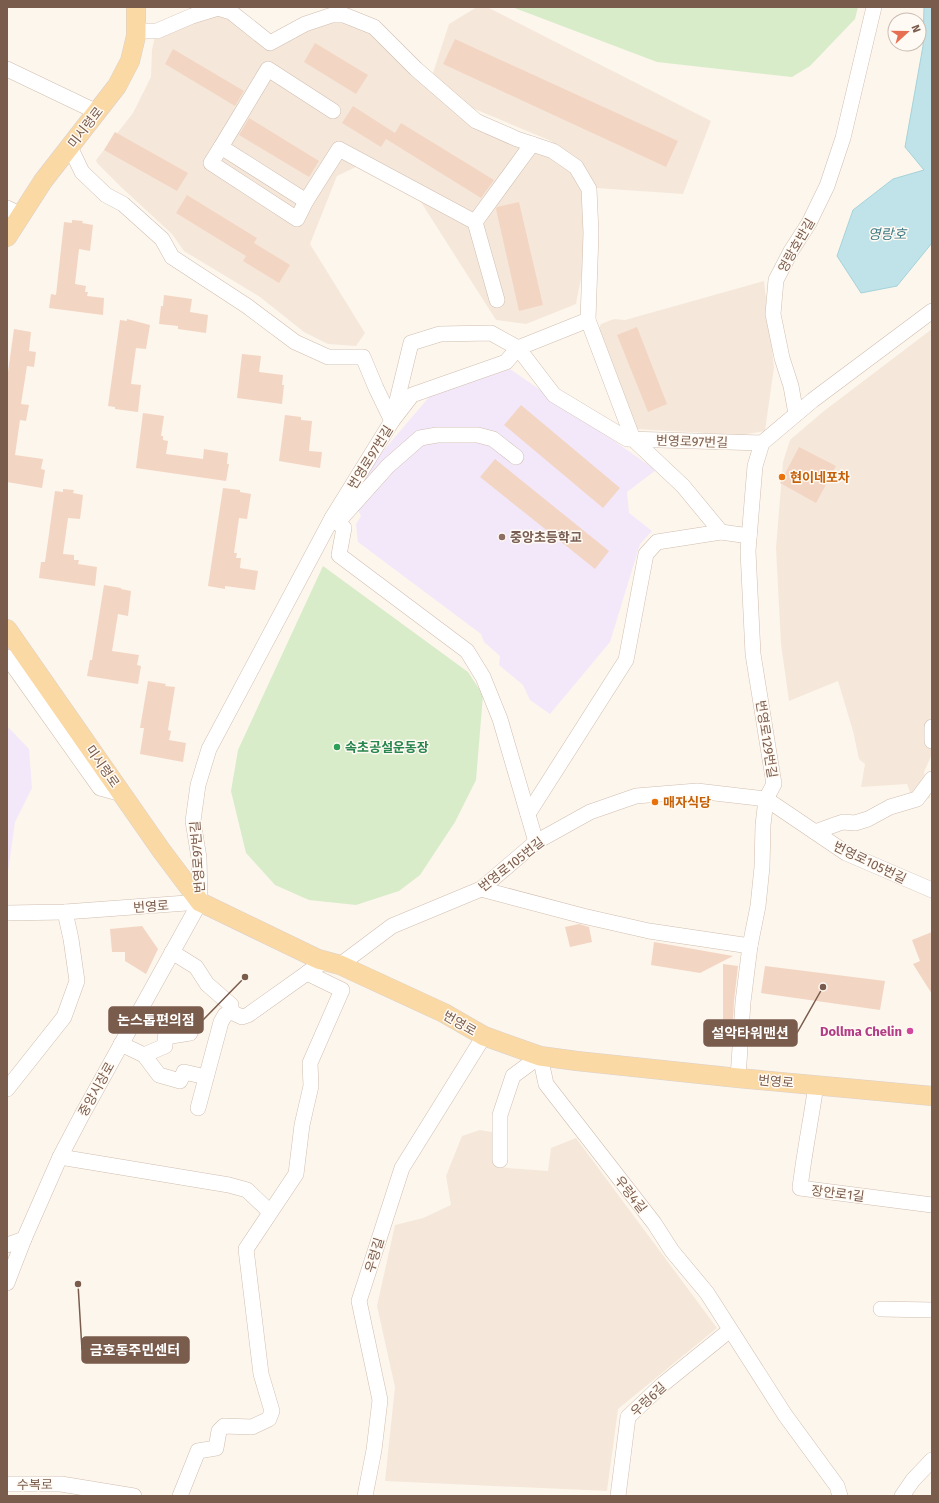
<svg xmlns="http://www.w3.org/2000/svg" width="939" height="1503" font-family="'Fira Sans','Noto Sans KR',sans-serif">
<rect width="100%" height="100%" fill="#fdf6ec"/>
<g fill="#f5e8da">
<path d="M 477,7 L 487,7 L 711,121 L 683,194 L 596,188 L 586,169 L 551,141 L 470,107 L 433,73 L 449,24 Z"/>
<path d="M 215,13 L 228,16 L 268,48 L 303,29 L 341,19 L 371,32 L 474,125 L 550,156 L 573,172 L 587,194 L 589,237 L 576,304 L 526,324 L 496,320 L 412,188 L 358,166 L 337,176 L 310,244 L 365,333 L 356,346 L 328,344 L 304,332 L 260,297 L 184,251 L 172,234 L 120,186 L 97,163 L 96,160 L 133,113 L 151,77 L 152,50 L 155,36 Z"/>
<path d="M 764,281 L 774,367 L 765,431 L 741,435 L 635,429 L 597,333 L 601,324 L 614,319 L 625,320 Z"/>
<path d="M 932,329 L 932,754 L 924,772 L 930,798 L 913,801 L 907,784 L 861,787 L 865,764 L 859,759 L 853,731 L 838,681 L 789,701 L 781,644 L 776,548 L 783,462 L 790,440 L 824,411 Z"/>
<path d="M 480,1130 L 497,1133 L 496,1167 L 548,1171 L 551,1148 L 576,1138 L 717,1328 L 618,1409 L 607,1491 L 385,1481 L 395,1387 L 377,1306 L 395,1225 L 423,1218 L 451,1205 L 446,1176 L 462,1136 Z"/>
</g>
<g fill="#f3e8fa">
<path d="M 510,369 L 656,470 L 627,492 L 629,513 L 652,531 L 640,544 L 610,642 L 550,714 L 530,700 L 523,685 L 499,665 L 500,656 L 484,642 L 481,634 L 358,542 L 356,524 L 361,516 L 353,501 L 366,471 L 430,396 Z"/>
<path d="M 7,726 L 29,749 L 32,788 L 15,822 L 7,879 Z"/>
</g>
<g fill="#d8ecc9">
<path d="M 512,7 L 858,7 L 855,19 L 810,66 L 792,77 L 657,62 Z"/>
<path d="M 323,566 L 468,672 L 483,695 L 476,780 L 455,822 L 420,875 L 399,891 L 356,905 L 309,900 L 275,885 L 246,853 L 231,791 L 238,750 Z"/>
</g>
<path fill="#bfe3e8" stroke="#a5d3da" d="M 924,7 L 932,7 L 932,243 L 897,286 L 861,293 L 837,256 L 853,210 L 893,179 L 924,170 L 905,147 L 923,46 Z"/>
<g fill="#f3d5c3">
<path d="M 455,39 L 678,141 L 666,167 L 443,64 Z"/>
<path d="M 315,43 L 368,75 L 356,94 L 304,62 Z"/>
<path d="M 173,49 L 244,91 L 235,106 L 165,64 Z"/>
<path d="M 353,106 L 395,133 L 401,123 L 494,180 L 481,198 L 386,139 L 381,147 L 342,123 Z"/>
<path d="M 249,118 L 319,161 L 309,177 L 239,135 Z"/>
<path d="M 115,132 L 188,173 L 177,191 L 104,150 Z"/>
<path d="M 187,195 L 257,238 L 254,243 L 290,265 L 279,283 L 243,261 L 246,256 L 176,213 Z"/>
<path d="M 519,202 L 543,305 L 519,311 L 496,209 L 497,207 Z"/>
<path d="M 72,220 L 83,221 L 82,223 L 93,225 L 90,251 L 79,249 L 75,284 L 86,286 L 85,292 L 88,292 L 87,296 L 104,298 L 103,315 L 49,308 L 51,294 L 56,295 L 64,222 L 72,223 Z"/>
<path d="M 164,295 L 192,299 L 190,312 L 208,315 L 206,333 L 178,329 L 178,326 L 159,324 L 161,306 L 163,306 Z"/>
<path d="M 127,319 L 150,325 L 146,349 L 136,348 L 131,384 L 141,385 L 138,412 L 115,409 L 115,407 L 108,406 L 120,320 L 127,321 Z"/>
<path d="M 637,327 L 667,404 L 648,412 L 617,335 Z"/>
<path d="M 14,329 L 31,332 L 29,351 L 36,352 L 34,367 L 27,366 L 21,404 L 29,405 L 26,421 L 20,420 L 15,455 L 43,459 L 41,469 L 45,470 L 42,488 L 7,482 L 7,379 Z"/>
<path d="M 242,354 L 261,356 L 259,372 L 283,375 L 282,385 L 284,385 L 282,404 L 237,398 Z"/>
<path d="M 521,405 L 620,488 L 603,508 L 504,425 Z"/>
<path d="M 143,413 L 164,416 L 161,436 L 163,436 L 163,440 L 168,441 L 166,454 L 203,459 L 204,449 L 228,453 L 227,464 L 229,464 L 226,481 L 136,468 Z"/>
<path d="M 285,415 L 301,417 L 301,420 L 312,421 L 309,451 L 322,452 L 320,468 L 279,461 Z"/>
<path d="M 799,447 L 836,466 L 816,503 L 780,483 Z"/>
<path d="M 495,459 L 609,551 L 595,569 L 480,477 Z"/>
<path d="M 223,488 L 240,490 L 240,492 L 251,494 L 247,519 L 239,518 L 234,553 L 237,553 L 236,558 L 241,558 L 240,568 L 258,571 L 255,590 L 225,586 L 225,589 L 208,586 Z"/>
<path d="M 63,489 L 74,490 L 73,493 L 83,495 L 80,519 L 68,518 L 63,554 L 74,555 L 74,560 L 79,560 L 78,564 L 97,567 L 95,586 L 39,578 L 41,562 L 45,562 L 55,491 L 63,492 Z"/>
<path d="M 104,585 L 121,588 L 121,589 L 131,591 L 128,616 L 118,614 L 112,651 L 139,655 L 137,665 L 141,666 L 138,684 L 87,676 L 90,660 L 92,660 Z"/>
<path d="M 148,681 L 166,684 L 165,686 L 175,687 L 168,730 L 171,731 L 169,740 L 186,743 L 183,762 L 140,754 L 144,728 L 140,728 Z"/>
<path d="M 579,924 L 589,927 L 592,942 L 570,947 L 565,927 Z"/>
<path d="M 142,926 L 158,949 L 146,974 L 125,961 L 125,952 L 112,952 L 110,929 Z"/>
<path d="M 932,932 L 932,994 L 913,964 L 920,961 L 912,940 Z"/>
<path d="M 654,942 L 733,956 L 700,973 L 651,965 Z"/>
<path d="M 723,964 L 738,966 L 734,1001 L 732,1038 L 723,1037 Z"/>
<path d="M 765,966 L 885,981 L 880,1010 L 761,993 Z"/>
</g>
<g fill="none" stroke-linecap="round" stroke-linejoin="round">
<g stroke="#d1beb0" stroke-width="16">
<g id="minor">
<path d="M 136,31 L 157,31 L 192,16 L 218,8 L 231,12 L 270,43 L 305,24 L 332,15 L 344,15 L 374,27 L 416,69 L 476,121 L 517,139 L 553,151 L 576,167 L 589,189 L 591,233 L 588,320 L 633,439 L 683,486 L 721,532"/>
<path d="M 7,69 L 97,112"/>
<path d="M 333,111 L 268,69 L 221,147 L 306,201 L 339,149 L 475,222 L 497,300"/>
<path d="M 70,147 L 82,172 L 106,195 L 123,204 L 162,239 L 172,257 L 247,306 L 295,342 L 328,357 L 363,357 L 376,388 L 392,421 L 412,395 L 506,362 L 518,348 L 588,320"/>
<path d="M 221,147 L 211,163 L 297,219 L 306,201"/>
<path d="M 7,208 L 21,215"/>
<path d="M 475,222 L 532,144"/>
<path d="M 796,414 L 791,386 L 782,358 L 773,314 L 776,280 L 791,251 L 809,223 L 827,186 L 843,138 L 874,7"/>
<path d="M 332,518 L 344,528 L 339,555 L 467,651 L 483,677 L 500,719 L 536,842"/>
<path d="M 337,523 L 388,466 L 420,438 L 437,435 L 478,435 L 493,439 L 516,457"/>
<path d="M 7,657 L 100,788 L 122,794"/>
<path d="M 932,727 L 932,741"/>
<path d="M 528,814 L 626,660 L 646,554 L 657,542 L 721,532 L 749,536"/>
<path d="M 815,832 L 837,824 L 843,822 L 855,823 L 868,819 L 890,807 L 917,799 L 932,779"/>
<path d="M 481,889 L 583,916 L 649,931 L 750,946"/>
<path d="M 200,902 L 199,858 L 193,821 L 198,785 L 209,749 L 332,518 L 392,421 L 411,343 L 440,334 L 491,333 L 518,348 L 554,395 L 627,439 L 762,443"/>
<path d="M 7,913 L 65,912 L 200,902"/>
<path d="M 172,952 L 196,967 L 207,984 L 231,1005 L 231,1012"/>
<path d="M 340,965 L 392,926 L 481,889 L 536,842 L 590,812 L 636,796 L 697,791 L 766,799 L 846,853 L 932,890"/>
<path d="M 121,1044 L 144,1055 L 159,1075 L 180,1081 L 184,1072 L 206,1077"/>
<path d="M 144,1055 L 165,1046 L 165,1037 L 190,1033"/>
<path d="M 738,1078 L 743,1002 L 750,946 L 758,906 L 762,867 L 763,825 L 766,799 L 774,784 L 753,654 L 748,551 L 755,466 L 762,443 L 813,400 L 932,311"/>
<path d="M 816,1085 C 811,1120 804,1154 800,1188 L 932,1205"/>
<path d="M 7,1089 L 64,1017 L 77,981 L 71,939 L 65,912"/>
<path d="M 198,1108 L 221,1022 L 225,1015 L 231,1012 L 242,1017 L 248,1015 L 307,973"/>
<path d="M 60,1157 L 229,1185 L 247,1190 L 270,1212"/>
<path d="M 500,1160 L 500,1115 L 513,1076 L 540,1056 L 546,1084 L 654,1223 L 672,1251 L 707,1293 L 785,1415 L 837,1486 L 840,1496"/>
<path d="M 7,1245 L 24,1239"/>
<path d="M 7,1283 L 24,1239 L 60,1157 L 82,1115 L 200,902"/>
<path d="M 881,1309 L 932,1310"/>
<path d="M 7,1484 L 61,1484 L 134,1496"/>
<path d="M 180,1496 L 198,1451 L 216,1448 L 219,1431 L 224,1426 L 252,1427 L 269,1419 L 272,1411 L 261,1374 L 246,1249 L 296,1174 L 302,1125 L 311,1086 L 310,1063 L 342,990 L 307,973 L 325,961"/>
<path d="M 365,1496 L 374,1450 L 380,1400 L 359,1301 L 402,1168 L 484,1036"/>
<path d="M 618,1496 L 628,1417 L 662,1385 L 730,1330"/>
<path d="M 902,1496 L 913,1480 L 932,1460"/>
</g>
</g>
<g stroke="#dad1cd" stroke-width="20">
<g id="major">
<path d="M 7,237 L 43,181 L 117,86 L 130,61 L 136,36 L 136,7"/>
<path d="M 7,629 L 161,850 L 200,902 L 318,959 L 340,965 L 444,1013 L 484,1036 L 540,1056 L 577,1061 L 738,1078 L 932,1096"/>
</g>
</g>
<use href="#minor" stroke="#fff" stroke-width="15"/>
<use href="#major" stroke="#fbd9a5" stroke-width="19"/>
</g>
<g fill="#e8710a" stroke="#fffaf3" stroke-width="1.5">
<circle cx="782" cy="477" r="4"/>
<circle cx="655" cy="802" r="4"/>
</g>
<circle fill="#8d6e63" stroke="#fffaf3" stroke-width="1.5" cx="502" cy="537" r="4"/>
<circle fill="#2e9e5b" stroke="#fffaf3" stroke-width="1.5" cx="337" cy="747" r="4"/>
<circle fill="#d1479c" stroke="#fffaf3" stroke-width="1.5" cx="910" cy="1031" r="4"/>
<g text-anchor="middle" stroke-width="3" stroke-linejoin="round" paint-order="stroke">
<g font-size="13" fill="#7a5c4d" stroke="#fffaf3">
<text transform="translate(85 127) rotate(-52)" y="5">미시령로</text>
<text transform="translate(796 245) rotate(-60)" y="5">영랑호반길</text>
<text transform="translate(692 441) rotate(2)" y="5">번영로97번길</text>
<text transform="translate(370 457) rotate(-58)" y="5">번영로97번길</text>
<text transform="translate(767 739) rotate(81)" y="5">번영로129번길</text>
<text transform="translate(103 766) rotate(55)" y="5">미시령로</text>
<text transform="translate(197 857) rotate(-94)" y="5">번영로97번길</text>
<text transform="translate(870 862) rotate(26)" y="5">번영로105번길</text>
<text transform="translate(511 864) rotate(-38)" y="5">번영로105번길</text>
<text transform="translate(151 906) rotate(-4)" y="5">번영로</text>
<text transform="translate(460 1023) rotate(30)" y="5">번영로</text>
<text transform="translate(776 1081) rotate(5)" y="5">번영로</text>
<text transform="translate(96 1089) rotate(-61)" y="5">중앙시장로</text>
<text transform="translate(838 1193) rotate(7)" y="5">장안로1길</text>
<text transform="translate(631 1194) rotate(52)" y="5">우렁4길</text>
<text transform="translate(374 1255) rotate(-73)" y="5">우렁길</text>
<text transform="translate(648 1399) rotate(-43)" y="5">우렁6길</text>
<text x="35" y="1489">수복로</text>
</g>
<g font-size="13" font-weight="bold" fill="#c56008" stroke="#fffaf3" text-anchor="start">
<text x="790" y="482">현이네포차</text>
<text x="663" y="807">매자식당</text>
</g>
<g font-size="13" font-weight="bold" fill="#785e54" stroke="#fffaf3" text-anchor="start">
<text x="510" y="542">중앙초등학교</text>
</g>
<g font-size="13" font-weight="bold" fill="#27864d" stroke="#fffaf3" text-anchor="start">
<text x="345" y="752">속초공설운동장</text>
</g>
<g font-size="13" font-weight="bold" fill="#b23c85" stroke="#fffaf3" text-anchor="end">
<text x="902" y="1036">Dollma Chelin</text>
</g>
<g font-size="14" font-style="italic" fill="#437c86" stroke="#fffaf3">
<text x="887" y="239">영랑호</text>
</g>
</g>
<path fill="none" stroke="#7a5c4d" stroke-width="1.5" d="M245 977L203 1020M823 987L797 1033M78 1284L82 1350"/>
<g fill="#7a5c4d" stroke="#fffaf3" stroke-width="1.5">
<circle cx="245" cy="977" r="4"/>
<circle cx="823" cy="987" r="4"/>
<circle cx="78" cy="1284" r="4"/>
</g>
<g fill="#7a5c4d" stroke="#7a5c4d" stroke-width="1.5">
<rect x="109" y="1007" width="94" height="26" rx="4"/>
<rect x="704" y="1020" width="93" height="26" rx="4"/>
<rect x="82" y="1337" width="107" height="26" rx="4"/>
</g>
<g font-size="14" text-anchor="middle" font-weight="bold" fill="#fff">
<text x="156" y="1025">논스톱편의점</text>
<text x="750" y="1038">설악타워맨션</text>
<text x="135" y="1355">금호동주민센터</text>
</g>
<rect width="939" height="1503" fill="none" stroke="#7a5c4d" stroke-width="16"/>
<g transform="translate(907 32) rotate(69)"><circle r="19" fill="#fffaf3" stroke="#cabbb1"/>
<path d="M0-3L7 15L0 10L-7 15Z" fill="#e76f51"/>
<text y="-6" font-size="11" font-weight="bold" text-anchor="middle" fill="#7a5c4d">N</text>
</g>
</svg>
